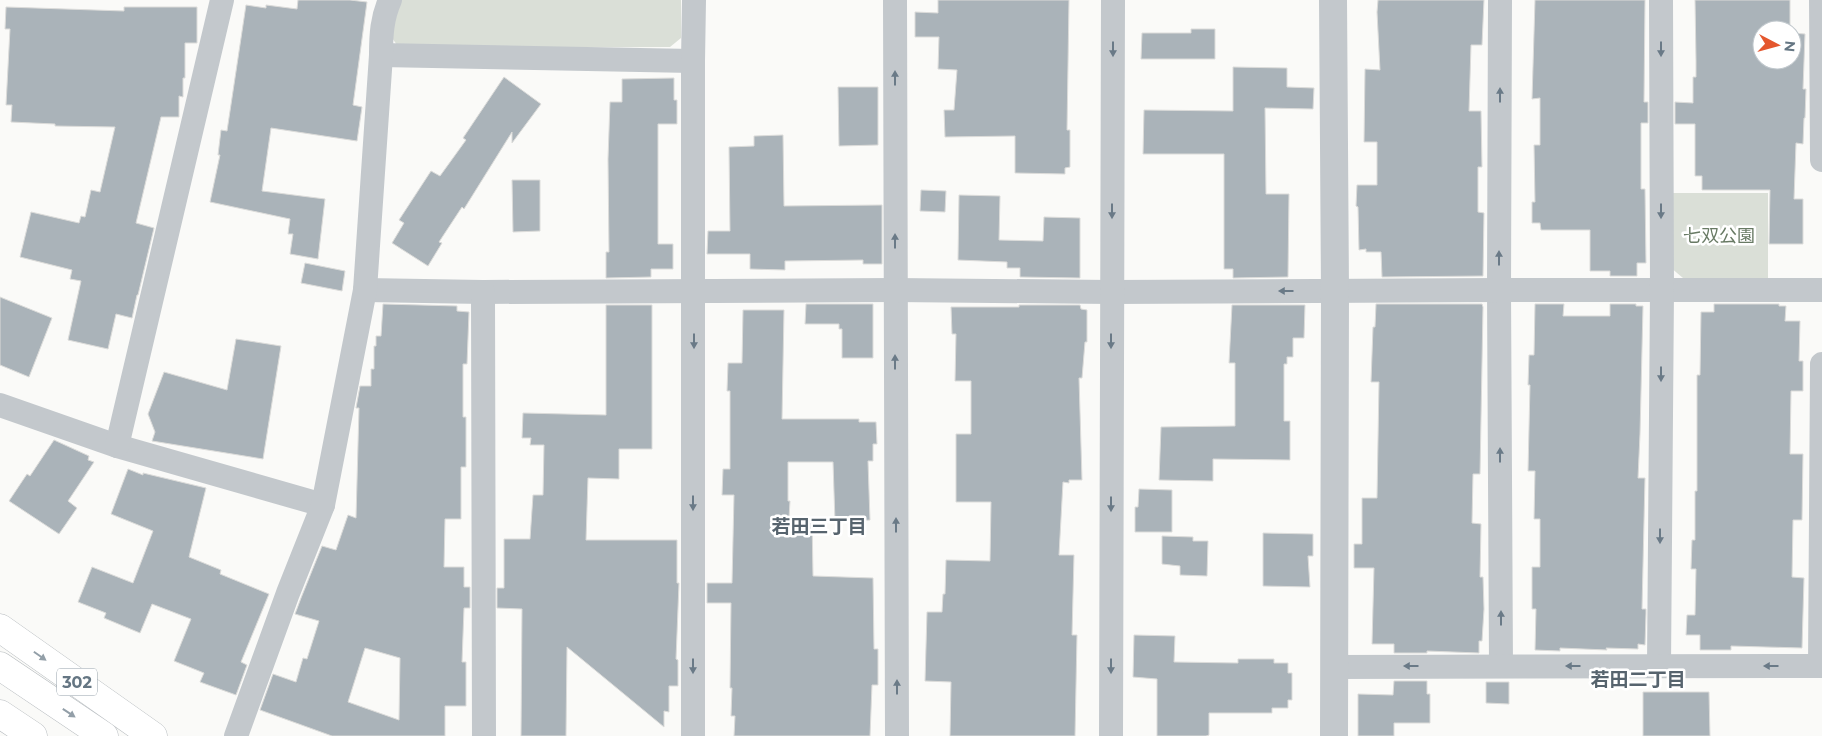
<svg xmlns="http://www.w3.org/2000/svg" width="1822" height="736" font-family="Montserrat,'Noto Sans JP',sans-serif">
<rect width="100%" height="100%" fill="#fafaf8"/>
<g fill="#dadfd7">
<path d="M 398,0 L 681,0 L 681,38 L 670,47 L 399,48 L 388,32 Z"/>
<path d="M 1671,193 L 1768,193 L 1768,279 L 1683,278 L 1670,267 Z"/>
</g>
<g fill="#aab3b9" stroke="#dcdcda" fill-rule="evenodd">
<path d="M 298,0 L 350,0 L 367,2 L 353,105 L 362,107 L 357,141 L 271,128 L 262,191 L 325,199 L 318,259 L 290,254 L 293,234 L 288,234 L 290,219 L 210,202 L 220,155 L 218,155 L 221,130 L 227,131 L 246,5 L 266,8 L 266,5 L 297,9 Z"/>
<path d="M 938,0 L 1069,0 L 1067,130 L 1070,130 L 1070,167 L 1065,168 L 1065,174 L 1015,173 L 1015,136 L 945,137 L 944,110 L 954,110 L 957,70 L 938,69 L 939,37 L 915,37 L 915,12 L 938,13 Z"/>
<path d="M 1378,0 L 1484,0 L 1482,45 L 1471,45 L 1469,111 L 1481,111 L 1482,167 L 1478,167 L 1478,212 L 1484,213 L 1483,276 L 1382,277 L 1381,252 L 1366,252 L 1366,249 L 1359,250 L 1358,207 L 1356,206 L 1357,185 L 1377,185 L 1377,142 L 1364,142 L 1365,69 L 1380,70 L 1377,12 Z"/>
<path d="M 1535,0 L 1645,0 L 1644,102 L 1648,102 L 1648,123 L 1641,123 L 1641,189 L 1645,189 L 1646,263 L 1637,263 L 1637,276 L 1610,276 L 1610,271 L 1590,271 L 1590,230 L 1541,230 L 1540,223 L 1532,223 L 1532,202 L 1535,202 L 1534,145 L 1540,145 L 1540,98 L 1532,99 Z"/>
<path d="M 1695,0 L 1790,0 L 1790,30 L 1762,30 L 1762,60 L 1792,60 L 1792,33 L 1805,34 L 1803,89 L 1806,89 L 1805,118 L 1804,118 L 1803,144 L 1796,143 L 1794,199 L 1803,199 L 1803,244 L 1769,244 L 1770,190 L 1702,190 L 1702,176 L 1695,176 L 1695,124 L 1675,124 L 1675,102 L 1693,103 L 1693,77 L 1696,77 L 1696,61 Z"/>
<path d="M 6,7 L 124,11 L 124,7 L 197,7 L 197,43 L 185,43 L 185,78 L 183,78 L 183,97 L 179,96 L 179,117 L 161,117 L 136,223 L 154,228 L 138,295 L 137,295 L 132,318 L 116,314 L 108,349 L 68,340 L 81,281 L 70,279 L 72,270 L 20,257 L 31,212 L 79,223 L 81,216 L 85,217 L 91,190 L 100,192 L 115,127 L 55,126 L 55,124 L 11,122 L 12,105 L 6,105 L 10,29 L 5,29 Z"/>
<path d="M 1191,29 L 1215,29 L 1215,59 L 1141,59 L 1142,33 L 1191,33 Z"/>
<path d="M 1233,67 L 1287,68 L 1287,87 L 1314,88 L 1313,109 L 1265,108 L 1266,194 L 1289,194 L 1288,277 L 1233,278 L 1233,269 L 1224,269 L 1224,154 L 1143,154 L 1144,110 L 1233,111 Z"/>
<path d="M 504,77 L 541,104 L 512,143 L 512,132 L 464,209 L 462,207 L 439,242 L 442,243 L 428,266 L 392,243 L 404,223 L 399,220 L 431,171 L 440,176 L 466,140 L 463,138 Z"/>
<path d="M 674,78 L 674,100 L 677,100 L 677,124 L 658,124 L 658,244 L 673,244 L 673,269 L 651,269 L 651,277 L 606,278 L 606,252 L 609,252 L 608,159 L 610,102 L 622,102 L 622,79 Z"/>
<path d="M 838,87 L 878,87 L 878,145 L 839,146 Z"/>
<path d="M 783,135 L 784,206 L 882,205 L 882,264 L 863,264 L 863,260 L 785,261 L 785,270 L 750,269 L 750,254 L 707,254 L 708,231 L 730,231 L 729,147 L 754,146 L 754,136 Z"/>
<path d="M 512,180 L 540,180 L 540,231 L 513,232 Z"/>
<path d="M 921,190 L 946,191 L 945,212 L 920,211 Z"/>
<path d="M 959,195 L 1000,196 L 999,240 L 1043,241 L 1044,217 L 1080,218 L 1080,278 L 1020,277 L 1020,268 L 1007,268 L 1007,262 L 958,260 Z"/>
<path d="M 305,263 L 345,271 L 342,291 L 301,283 Z"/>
<path d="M 0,297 L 52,318 L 29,377 L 0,365 Z"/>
<path d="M 383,304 L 457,306 L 457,311 L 469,312 L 467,364 L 463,364 L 463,417 L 466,417 L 466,467 L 461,467 L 461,519 L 445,519 L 444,567 L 464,567 L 464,587 L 470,587 L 470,608 L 464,608 L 462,662 L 466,662 L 466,706 L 445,706 L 445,736 L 332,736 L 260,710 L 273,674 L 296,682 L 303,658 L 307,659 L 319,621 L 295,614 L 301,598 L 322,546 L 336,550 L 348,515 L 356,518 L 359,408 L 356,408 L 360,386 L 371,386 L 371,369 L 374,369 L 374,346 L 376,346 L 376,336 L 381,336 ZM 365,648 L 400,658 L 399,720 L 348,702 Z"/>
<path d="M 806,304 L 873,304 L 873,358 L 842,358 L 842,329 L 839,329 L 839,324 L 805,324 Z"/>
<path d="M 1376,304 L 1482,304 L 1483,307 L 1480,474 L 1473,474 L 1472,523 L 1481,524 L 1480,577 L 1483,577 L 1484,609 L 1482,641 L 1479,641 L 1479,653 L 1427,651 L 1427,653 L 1394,653 L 1394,644 L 1372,644 L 1374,568 L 1354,568 L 1354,544 L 1362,544 L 1362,498 L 1377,498 L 1379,382 L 1371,382 L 1373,327 L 1375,327 Z"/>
<path d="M 1535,304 L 1564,304 L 1563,316 L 1610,316 L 1610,304 L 1636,304 L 1636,306 L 1643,306 L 1640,434 L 1638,478 L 1645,478 L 1642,609 L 1646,609 L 1646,613 L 1645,645 L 1638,644 L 1638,649 L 1606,648 L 1607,650 L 1560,648 L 1560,651 L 1535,650 L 1536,609 L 1532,609 L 1532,567 L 1540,567 L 1540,519 L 1534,519 L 1535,471 L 1528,471 L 1530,385 L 1528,385 L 1529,355 L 1534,355 Z"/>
<path d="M 1714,304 L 1779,304 L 1779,306 L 1786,306 L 1785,321 L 1800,321 L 1799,361 L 1803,361 L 1803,391 L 1791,391 L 1790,454 L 1803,454 L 1802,520 L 1793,520 L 1792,577 L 1804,578 L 1802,648 L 1731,646 L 1731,650 L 1700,650 L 1700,635 L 1686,635 L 1687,615 L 1695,615 L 1696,569 L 1691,569 L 1692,540 L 1695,540 L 1695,491 L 1697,491 L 1697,375 L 1700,375 L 1701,312 L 1714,312 Z"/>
<path d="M 606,305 L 652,305 L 652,449 L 619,449 L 619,479 L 588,478 L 586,540 L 677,540 L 677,583 L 679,583 L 676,659 L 678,660 L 678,686 L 669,686 L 669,712 L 664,711 L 664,727 L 567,647 L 566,736 L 521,736 L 522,609 L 497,608 L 497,588 L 504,588 L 504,539 L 530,539 L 533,495 L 543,495 L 544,445 L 530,445 L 531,438 L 522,438 L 523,413 L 606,415 Z"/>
<path d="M 1019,305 L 1080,305 L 1081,309 L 1087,310 L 1087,342 L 1085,342 L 1082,378 L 1079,378 L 1082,480 L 1069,480 L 1069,483 L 1063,482 L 1059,555 L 1074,555 L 1072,635 L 1077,635 L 1075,736 L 950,736 L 951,682 L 925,681 L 927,612 L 942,612 L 943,594 L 945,594 L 946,560 L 990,561 L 991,502 L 956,502 L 956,434 L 971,434 L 971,381 L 955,381 L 956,334 L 952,334 L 951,307 L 1019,307 Z"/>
<path d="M 1232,305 L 1305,305 L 1304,338 L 1293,338 L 1293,357 L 1287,357 L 1287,364 L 1284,364 L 1284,421 L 1290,421 L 1290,460 L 1213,459 L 1213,481 L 1159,480 L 1161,427 L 1235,426 L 1235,363 L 1229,363 Z"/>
<path d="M 743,310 L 784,310 L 782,419 L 859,419 L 859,422 L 876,422 L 877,444 L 873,444 L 873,461 L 868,461 L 870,520 L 835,522 L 833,462 L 788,462 L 788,501 L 790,501 L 789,519 L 812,518 L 813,576 L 873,578 L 874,649 L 878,649 L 878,685 L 872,685 L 870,736 L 734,736 L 735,716 L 731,716 L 732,688 L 730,688 L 731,603 L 707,603 L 707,583 L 732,583 L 734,495 L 722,495 L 723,469 L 730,469 L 730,391 L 727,391 L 728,363 L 742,363 Z"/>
<path d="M 236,339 L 281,346 L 263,459 L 152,441 L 155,432 L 148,414 L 164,372 L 227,390 Z"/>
<path d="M 54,440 L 89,456 L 88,460 L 94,462 L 68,501 L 77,508 L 59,534 L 9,501 L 27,474 L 30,476 Z"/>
<path d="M 128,469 L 143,475 L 143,473 L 206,488 L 189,557 L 221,570 L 220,574 L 269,594 L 241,662 L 247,665 L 236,695 L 200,682 L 204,673 L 174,661 L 191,619 L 152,604 L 140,633 L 104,618 L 106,613 L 78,602 L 92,567 L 133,583 L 153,531 L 111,514 Z"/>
<path d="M 1139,489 L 1172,490 L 1172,532 L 1135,532 L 1135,507 L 1138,507 Z"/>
<path d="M 1263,533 L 1313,534 L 1313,556 L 1308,556 L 1310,587 L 1263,586 Z"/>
<path d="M 1162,536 L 1193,537 L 1193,541 L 1208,541 L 1207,576 L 1180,575 L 1180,566 L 1162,564 Z"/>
<path d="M 1134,635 L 1175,636 L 1174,662 L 1238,663 L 1238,659 L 1274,659 L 1274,663 L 1288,663 L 1288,673 L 1292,673 L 1292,700 L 1288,700 L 1288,708 L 1272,708 L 1272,713 L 1209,713 L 1209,735 L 1206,736 L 1157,736 L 1157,679 L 1133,677 Z"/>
<path d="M 1394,681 L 1427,681 L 1427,694 L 1430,694 L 1430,723 L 1394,723 L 1394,736 L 1358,736 L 1358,694 L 1393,695 Z"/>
<path d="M 1486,682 L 1509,682 L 1509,704 L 1486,703 Z"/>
<path d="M 1643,692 L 1709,692 L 1710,736 L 1643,736 Z"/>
</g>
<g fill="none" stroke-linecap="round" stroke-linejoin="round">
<g stroke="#b4b9bd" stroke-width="29">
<path id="trunk" d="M 0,628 L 153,736"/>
</g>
<g stroke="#b4b9bd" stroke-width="29">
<g id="motorway">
<path d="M 0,666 L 104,736"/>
<path d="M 0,714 L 33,736"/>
</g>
</g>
<g stroke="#c3c8cc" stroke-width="24">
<path d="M 895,0 L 897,736"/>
<path d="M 1500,0 L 1499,290 L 1501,666"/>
<path d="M 1821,0 L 1822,160"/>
<path d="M 381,55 L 693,61"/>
<path d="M 365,290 L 483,292 L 895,290 L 1111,292 L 1499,290 L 1822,290"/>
<path d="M 483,292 L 484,736"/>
<path d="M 0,405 L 117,446 L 323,505"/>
<path d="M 117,446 L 222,0"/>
<path d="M 1659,666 L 1662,290 L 1661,0"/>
<path d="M 1820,666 L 1822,364"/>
<path d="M 1334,667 L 1822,666"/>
<path d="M 236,736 L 288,593 L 323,505 L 365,290 L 381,55 C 381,35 382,18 390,0"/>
<path d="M 693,736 L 693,61 L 694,0"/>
<path d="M 1111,736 L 1113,0"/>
</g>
<path stroke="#c3c8cc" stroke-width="28" d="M 1333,0 L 1335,291 L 1334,736"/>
<use href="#trunk" stroke="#fff" stroke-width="28"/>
<use href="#motorway" stroke="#fff" stroke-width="28"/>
</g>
<defs><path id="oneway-solid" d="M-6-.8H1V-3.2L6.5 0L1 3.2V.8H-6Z" transform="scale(1.25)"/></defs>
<g fill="#6a7a87">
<use href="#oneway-solid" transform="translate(1113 49) rotate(90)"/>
<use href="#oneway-solid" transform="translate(1661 49) rotate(90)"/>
<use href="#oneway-solid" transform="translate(895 78) rotate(-90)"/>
<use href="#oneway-solid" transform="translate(1500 95) rotate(-90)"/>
<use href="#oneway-solid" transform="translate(1112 211) rotate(90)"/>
<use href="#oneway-solid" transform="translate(1661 211) rotate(90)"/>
<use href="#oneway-solid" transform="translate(895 241) rotate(-90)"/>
<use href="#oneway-solid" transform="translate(1499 258) rotate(-90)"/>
<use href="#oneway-solid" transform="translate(1286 291) rotate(180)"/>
<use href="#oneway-solid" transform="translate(694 341) rotate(90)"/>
<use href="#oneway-solid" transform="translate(1111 341) rotate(90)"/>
<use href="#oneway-solid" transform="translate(895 362) rotate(-90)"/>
<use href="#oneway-solid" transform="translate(1661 374) rotate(90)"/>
<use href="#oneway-solid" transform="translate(1500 455) rotate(-90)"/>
<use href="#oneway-solid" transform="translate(693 503) rotate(90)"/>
<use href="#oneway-solid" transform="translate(1111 504) rotate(90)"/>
<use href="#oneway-solid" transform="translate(896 525) rotate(-90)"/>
<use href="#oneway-solid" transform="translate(1660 536) rotate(90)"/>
<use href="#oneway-solid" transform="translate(1501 618) rotate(-90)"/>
<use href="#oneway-solid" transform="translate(693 666) rotate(90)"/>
<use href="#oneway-solid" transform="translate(1111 666) rotate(90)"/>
<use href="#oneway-solid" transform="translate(1411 666) rotate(180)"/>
<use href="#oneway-solid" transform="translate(1573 666) rotate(180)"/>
<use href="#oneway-solid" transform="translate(1771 666) rotate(-180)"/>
<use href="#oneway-solid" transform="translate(897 687) rotate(-90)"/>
</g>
<g fill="#939fa8">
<use href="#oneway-solid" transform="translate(40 656) rotate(35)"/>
<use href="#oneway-solid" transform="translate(69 713) rotate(34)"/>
</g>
<g text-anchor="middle" stroke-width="5" stroke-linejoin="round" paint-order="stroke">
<rect fill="#fff" stroke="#939fa8" stroke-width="1" x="57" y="668.5" width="40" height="27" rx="4"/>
<g font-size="16" font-weight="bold" fill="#657683">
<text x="77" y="688">302</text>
</g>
<g font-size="18" fill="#687a64" stroke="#fff">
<text x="1719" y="242">七双公園</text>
</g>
<g font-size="19" font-weight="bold" fill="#57646e" stroke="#fff">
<text x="819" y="533">若田三丁目</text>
<text x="1638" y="686">若田二丁目</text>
</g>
</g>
<g transform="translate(1777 45) rotate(96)"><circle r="24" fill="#ffffff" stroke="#c1c8cd"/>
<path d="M0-4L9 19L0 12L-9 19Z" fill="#e4572e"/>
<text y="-8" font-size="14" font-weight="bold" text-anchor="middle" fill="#657683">N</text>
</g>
</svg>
